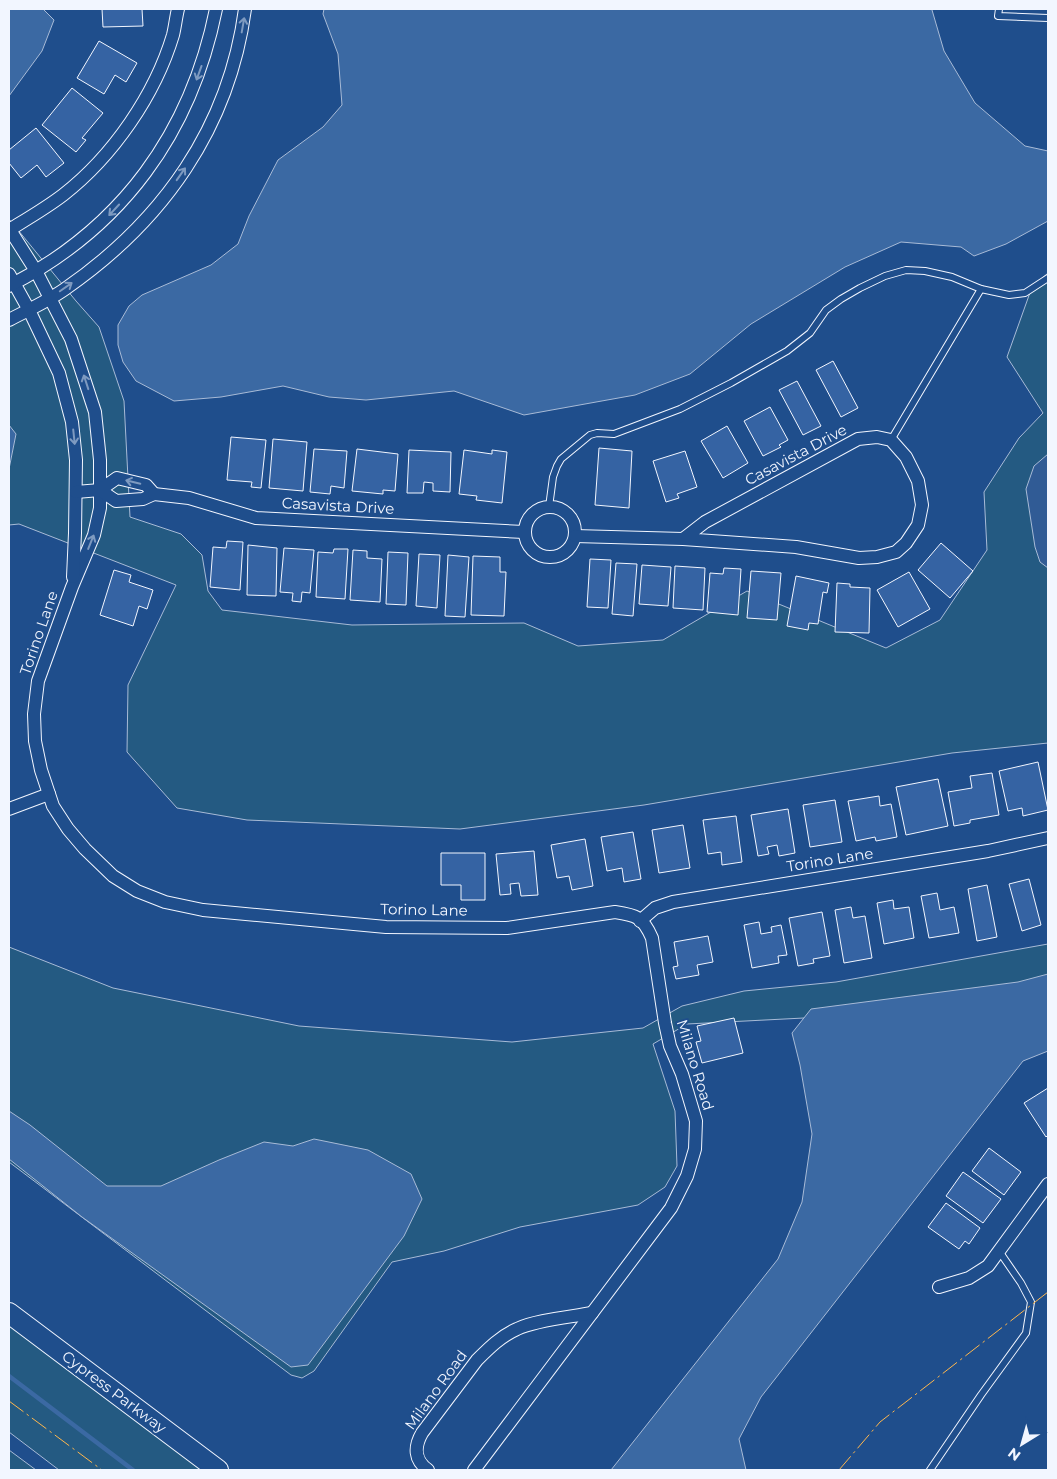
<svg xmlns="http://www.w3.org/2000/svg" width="1057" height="1479" font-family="Montserrat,sans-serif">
<rect width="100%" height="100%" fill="#1f4e8c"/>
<g fill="#245a82" stroke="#a8bbd7">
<path d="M 9,219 L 76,301 L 99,327 L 124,401 L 130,517 L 181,534 L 202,555 L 208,591 L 222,610 L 352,625 L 524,623 L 578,646 L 663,640 L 747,591 L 886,648 L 940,620 L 987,550 L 984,492 L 1019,438 L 1043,413 L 1007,357 L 1032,287 L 1048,273 L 1048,743 L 952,753 L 644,805 L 460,829 L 247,820 L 177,808 L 127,752 L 128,685 L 176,585 L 19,524 L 9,525 Z"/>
<path d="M 1048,944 L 1048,990 L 947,996 L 804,1018 L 687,1024 L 653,1044 L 675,1111 L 677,1166 L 665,1187 L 638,1205 L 520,1227 L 444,1251 L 392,1262 L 314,1371 L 302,1378 L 291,1375 L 9,1162 L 9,947 L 113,988 L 299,1026 L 512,1042 L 643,1028 L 682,1006 L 744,991 L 836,982 Z"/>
<path d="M 9,1323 L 205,1470 L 59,1470 L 9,1432 Z"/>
<path d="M 9,1450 L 36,1470 L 9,1470 Z"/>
</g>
<path fill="#305b95" stroke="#a8bbd7" d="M 1048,454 L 1048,568 L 1040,562 L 1035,547 L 1026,489 L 1034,466 Z"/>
<g fill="#3b69a3" stroke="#a8bbd7">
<path d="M 9,9 L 43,9 L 54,20 L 42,51 L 9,96 Z"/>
<path d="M 324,9 L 931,9 L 932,10 L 944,51 L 975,103 L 1025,146 L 1048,151 L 1048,221 L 1006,244 L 974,256 L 961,247 L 901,242 L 845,267 L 751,324 L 690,374 L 635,395 L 524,415 L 454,391 L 366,400 L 329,397 L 283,386 L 221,397 L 174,401 L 136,381 L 123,362 L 118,345 L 118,325 L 129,306 L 142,295 L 211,265 L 238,244 L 249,216 L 278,160 L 323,127 L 342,105 L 338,54 L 323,14 Z"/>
<path d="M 9,425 L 16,434 L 9,469 Z"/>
<path d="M 1048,974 L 1048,1051 L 1023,1061 L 761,1397 L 739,1439 L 746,1470 L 611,1470 L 778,1259 L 802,1202 L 812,1134 L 800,1065 L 792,1033 L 811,1009 L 1018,982 Z"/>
<path d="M 9,1111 L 30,1125 L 107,1186 L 161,1186 L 219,1160 L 264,1142 L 293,1146 L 314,1139 L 368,1150 L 411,1174 L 422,1199 L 404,1236 L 308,1365 L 291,1367 L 82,1217 L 9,1159 Z"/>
</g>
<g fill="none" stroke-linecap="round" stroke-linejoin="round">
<path stroke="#3b69a3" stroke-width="4.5" d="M 9,1376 L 133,1470"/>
</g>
<g fill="#3563a3" stroke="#f2f6ff">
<path d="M 102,9 L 142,9 L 143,26 L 103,27 Z"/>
<path d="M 99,41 L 137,63 L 126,82 L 115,75 L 104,94 L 77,78 Z"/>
<path d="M 72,88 L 103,113 L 82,138 L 86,140 L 76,152 L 42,125 Z"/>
<path d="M 36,128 L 64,163 L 46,177 L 37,165 L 21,178 L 9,163 L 9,150 Z"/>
<path d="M 833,361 L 858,408 L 841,417 L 816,370 Z"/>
<path d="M 797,381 L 821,426 L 803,435 L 779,390 Z"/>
<path d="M 770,407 L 788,440 L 779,445 L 781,447 L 763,456 L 744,421 Z"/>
<path d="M 727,426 L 748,463 L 723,478 L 701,441 Z"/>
<path d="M 231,437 L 266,440 L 261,488 L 251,487 L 252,482 L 227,480 Z"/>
<path d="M 273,439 L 307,442 L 303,491 L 269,488 Z"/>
<path d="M 599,448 L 632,451 L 629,508 L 595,505 Z"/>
<path d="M 314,449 L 347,451 L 344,488 L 331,486 L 330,494 L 310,492 Z"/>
<path d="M 357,449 L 398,454 L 395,491 L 383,490 L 383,494 L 352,491 Z"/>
<path d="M 409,450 L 451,452 L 450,492 L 433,491 L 433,483 L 424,482 L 423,493 L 407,493 Z"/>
<path d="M 464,450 L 492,454 L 492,450 L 507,452 L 502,503 L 476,500 L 477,496 L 459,494 Z"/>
<path d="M 685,451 L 697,487 L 677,494 L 679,498 L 666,502 L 653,461 Z"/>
<path d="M 227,541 L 243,542 L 240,590 L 210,587 L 213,547 L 226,548 Z"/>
<path d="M 941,543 L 973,571 L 950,598 L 918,570 Z"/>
<path d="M 248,545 L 277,548 L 276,596 L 247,595 Z"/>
<path d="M 284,548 L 314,550 L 310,593 L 302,592 L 301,602 L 292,601 L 293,593 L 280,592 Z"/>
<path d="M 334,549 L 348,549 L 345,599 L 316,597 L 318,552 L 333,553 Z"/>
<path d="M 353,550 L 367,551 L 367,558 L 382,559 L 380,602 L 350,600 Z"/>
<path d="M 388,552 L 408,553 L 406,605 L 386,604 Z"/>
<path d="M 419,554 L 440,555 L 437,608 L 416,606 Z"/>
<path d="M 448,555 L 469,557 L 465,617 L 445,616 Z"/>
<path d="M 473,556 L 500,557 L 500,572 L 506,572 L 504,616 L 471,615 Z"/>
<path d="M 590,559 L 611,560 L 608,608 L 587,607 Z"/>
<path d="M 616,563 L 637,564 L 633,616 L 612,614 Z"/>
<path d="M 642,565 L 671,567 L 668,606 L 639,604 Z"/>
<path d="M 675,566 L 705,568 L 703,610 L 673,608 Z"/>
<path d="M 724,568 L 741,569 L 738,615 L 707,612 L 710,573 L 723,574 Z"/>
<path d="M 114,570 L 131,575 L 129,582 L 153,590 L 147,609 L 139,606 L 133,626 L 100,615 Z"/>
<path d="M 751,571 L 781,573 L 777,620 L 747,618 Z"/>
<path d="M 909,572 L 930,609 L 898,627 L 877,590 Z"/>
<path d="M 796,576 L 829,583 L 827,593 L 823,592 L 818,624 L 809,623 L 808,630 L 787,626 Z"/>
<path d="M 837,583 L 850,584 L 850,587 L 870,588 L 869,633 L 835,632 Z"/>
<path d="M 1038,762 L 1048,810 L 1023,816 L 1022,808 L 1008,811 L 999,771 Z"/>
<path d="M 992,773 L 999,815 L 970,820 L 970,823 L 954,826 L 948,792 L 972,788 L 970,776 Z"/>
<path d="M 938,779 L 948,826 L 906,835 L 896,787 Z"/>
<path d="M 879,796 L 880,806 L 891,804 L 897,837 L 876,841 L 875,837 L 856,841 L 848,801 Z"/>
<path d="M 835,800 L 842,842 L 810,847 L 803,805 Z"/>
<path d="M 788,809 L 795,853 L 779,856 L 777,845 L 767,847 L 769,854 L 758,856 L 751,815 Z"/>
<path d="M 736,816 L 742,862 L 722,865 L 721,852 L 708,854 L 703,820 Z"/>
<path d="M 683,825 L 690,868 L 659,873 L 652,830 Z"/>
<path d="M 633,832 L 641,879 L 624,882 L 622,868 L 607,871 L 601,837 Z"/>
<path d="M 585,839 L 593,886 L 572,890 L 569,876 L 557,878 L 551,845 Z"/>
<path d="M 534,851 L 538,895 L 521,896 L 519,883 L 510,884 L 511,894 L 500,895 L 496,854 Z"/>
<path d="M 441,853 L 485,853 L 485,900 L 461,900 L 461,885 L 441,885 Z"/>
<path d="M 1029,879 L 1041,925 L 1022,931 L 1009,884 Z"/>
<path d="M 987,885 L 997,937 L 977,941 L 968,889 Z"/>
<path d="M 937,893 L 940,910 L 954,907 L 959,933 L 929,938 L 921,896 Z"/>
<path d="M 893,900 L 894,909 L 909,907 L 914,938 L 884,944 L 877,903 Z"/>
<path d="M 851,907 L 853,918 L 865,916 L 872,958 L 844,963 L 835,910 Z"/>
<path d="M 822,912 L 830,956 L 813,959 L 814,963 L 798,966 L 789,918 Z"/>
<path d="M 759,922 L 761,934 L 772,932 L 771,927 L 781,925 L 787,955 L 778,956 L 779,963 L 752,968 L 744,925 Z"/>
<path d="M 708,936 L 713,962 L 697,965 L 699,975 L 676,979 L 673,967 L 678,966 L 674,942 Z"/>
<path d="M 734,1018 L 743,1053 L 702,1063 L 696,1042 L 701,1041 L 697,1026 Z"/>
<path d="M 1048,1088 L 1048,1135 L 1046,1137 L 1024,1103 Z"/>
<path d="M 989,1148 L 1021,1172 L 1004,1195 L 972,1171 Z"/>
<path d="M 963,1172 L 1001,1199 L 983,1223 L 946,1196 Z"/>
<path d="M 946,1203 L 980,1228 L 969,1244 L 965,1241 L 959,1249 L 928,1227 Z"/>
</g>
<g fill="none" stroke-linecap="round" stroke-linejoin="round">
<g stroke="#f2f6ff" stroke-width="8">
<g id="lane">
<path d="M 999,9 L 998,16 L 1048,18"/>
<path d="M 891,440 L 981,289"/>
<path d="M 549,507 L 553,477 L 557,466 L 561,459 L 590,435 L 597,433 L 614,434 L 680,409 L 731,383 L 787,351 L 810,333 L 826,310 L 841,299 L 860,288 L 885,276 L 906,270 L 925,271 L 952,277 L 981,289 L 1009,295 L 1025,293 L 1048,278"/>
<path d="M 930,1470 L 981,1395 L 1026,1333 L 1031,1302 L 1021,1283 L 999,1251"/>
</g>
</g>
<g stroke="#f2f6ff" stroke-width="14">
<g id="street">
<path d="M 9,230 C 27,219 46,208 63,195 C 113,156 155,95 173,35 C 175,27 176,17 178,9"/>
<path d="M 10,230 L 36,271 L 71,339 L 95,412 L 100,460 L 100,508 L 94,535 L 72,587 L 38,681 L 34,714 L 35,741 L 41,770 L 53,806 L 68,829 L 85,849 L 113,876 L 137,891 L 165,902 L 203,910 L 386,927 L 507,928 L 615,912 C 636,915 643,917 652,938 L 665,1023 L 670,1046 L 682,1074 L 696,1121 L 695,1149 L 687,1176 L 671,1208 L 474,1470"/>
<path d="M 9,274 L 29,310 L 59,373 L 72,422 L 76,460 L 75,533 L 73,577"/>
<path d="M 9,286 C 122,228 191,133 216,9"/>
<path d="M 9,320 C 28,310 48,301 65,289 C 163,221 229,128 245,9"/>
<path d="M 76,492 L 100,490 L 117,478 L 146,485 L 154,494 L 143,499 L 116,501 L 100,490"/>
<path d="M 154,494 L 189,498 L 256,518 L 524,532"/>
<circle cx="550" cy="532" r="25"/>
<path d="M 575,536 L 683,539 L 796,547 L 859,558 L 877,557 L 896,552 L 906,543 L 918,525 L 922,505 L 918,481 L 906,457 L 891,440 L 877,437 L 858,439 L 705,522 L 683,539"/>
<path d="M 9,809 L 49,794"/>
<path d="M 640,921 L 655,908 L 673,902 L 988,851 L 1048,838"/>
<path d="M 939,1287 L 969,1278 L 988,1266 L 1048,1184"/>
<path d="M 428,1470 C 414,1460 414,1447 422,1433 L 477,1360 C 489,1348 501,1336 517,1329 C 536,1320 571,1317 592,1313"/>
</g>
</g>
<g stroke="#f2f6ff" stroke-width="22">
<path id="primary" d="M 9,1313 L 218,1470"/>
</g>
<use href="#lane" stroke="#1f4e8c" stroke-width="6"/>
<use href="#street" stroke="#1f4e8c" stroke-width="12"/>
<use href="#primary" stroke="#1f4e8c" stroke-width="20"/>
<g stroke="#ffb74d" stroke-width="1" stroke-dasharray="18 4 2.5 4" stroke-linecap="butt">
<path d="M 9,1401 L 102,1470"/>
<path d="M 839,1470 L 880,1422 L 1048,1292"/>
</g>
</g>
<defs><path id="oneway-shaft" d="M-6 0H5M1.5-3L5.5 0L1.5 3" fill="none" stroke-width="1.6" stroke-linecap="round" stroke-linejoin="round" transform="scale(1.25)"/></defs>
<g stroke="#7e9ac0">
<use href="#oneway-shaft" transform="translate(243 25) rotate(-80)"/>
<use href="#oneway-shaft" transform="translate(199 73) rotate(110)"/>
<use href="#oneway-shaft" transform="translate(181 174) rotate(-55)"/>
<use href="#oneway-shaft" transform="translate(114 210) rotate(133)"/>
<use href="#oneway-shaft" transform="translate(66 287) rotate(-35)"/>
<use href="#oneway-shaft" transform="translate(86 382) rotate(-108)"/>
<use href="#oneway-shaft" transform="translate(74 437) rotate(84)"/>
<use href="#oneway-shaft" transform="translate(133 482) rotate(-167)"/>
<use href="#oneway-shaft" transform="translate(91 542) rotate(-68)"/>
</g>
<g text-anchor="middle" stroke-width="4" stroke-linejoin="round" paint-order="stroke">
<g font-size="15" fill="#f2f6ff" stroke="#1f4e8c">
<text transform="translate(796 455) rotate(-28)" y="5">Casavista Drive</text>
<text transform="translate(338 506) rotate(3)" y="5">Casavista Drive</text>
<text transform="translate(39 633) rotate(-71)" y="5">Torino Lane</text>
<text transform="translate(830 860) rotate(-9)" y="5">Torino Lane</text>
<text transform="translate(424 910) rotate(1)" y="5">Torino Lane</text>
<text transform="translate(695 1065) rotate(73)" y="5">Milano Road</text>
<text transform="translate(436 1390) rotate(-54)" y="5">Milano Road</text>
<text transform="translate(114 1392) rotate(37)" y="5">Cypress Parkway</text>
</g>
</g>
<rect width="1057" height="1479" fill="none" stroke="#f2f6ff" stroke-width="20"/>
<g transform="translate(1022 1444) rotate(217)" stroke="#1f4e8c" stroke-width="4" paint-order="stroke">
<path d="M0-4L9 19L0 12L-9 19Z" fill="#f2f6ff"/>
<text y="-8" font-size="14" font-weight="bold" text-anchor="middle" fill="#f2f6ff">N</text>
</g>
</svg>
